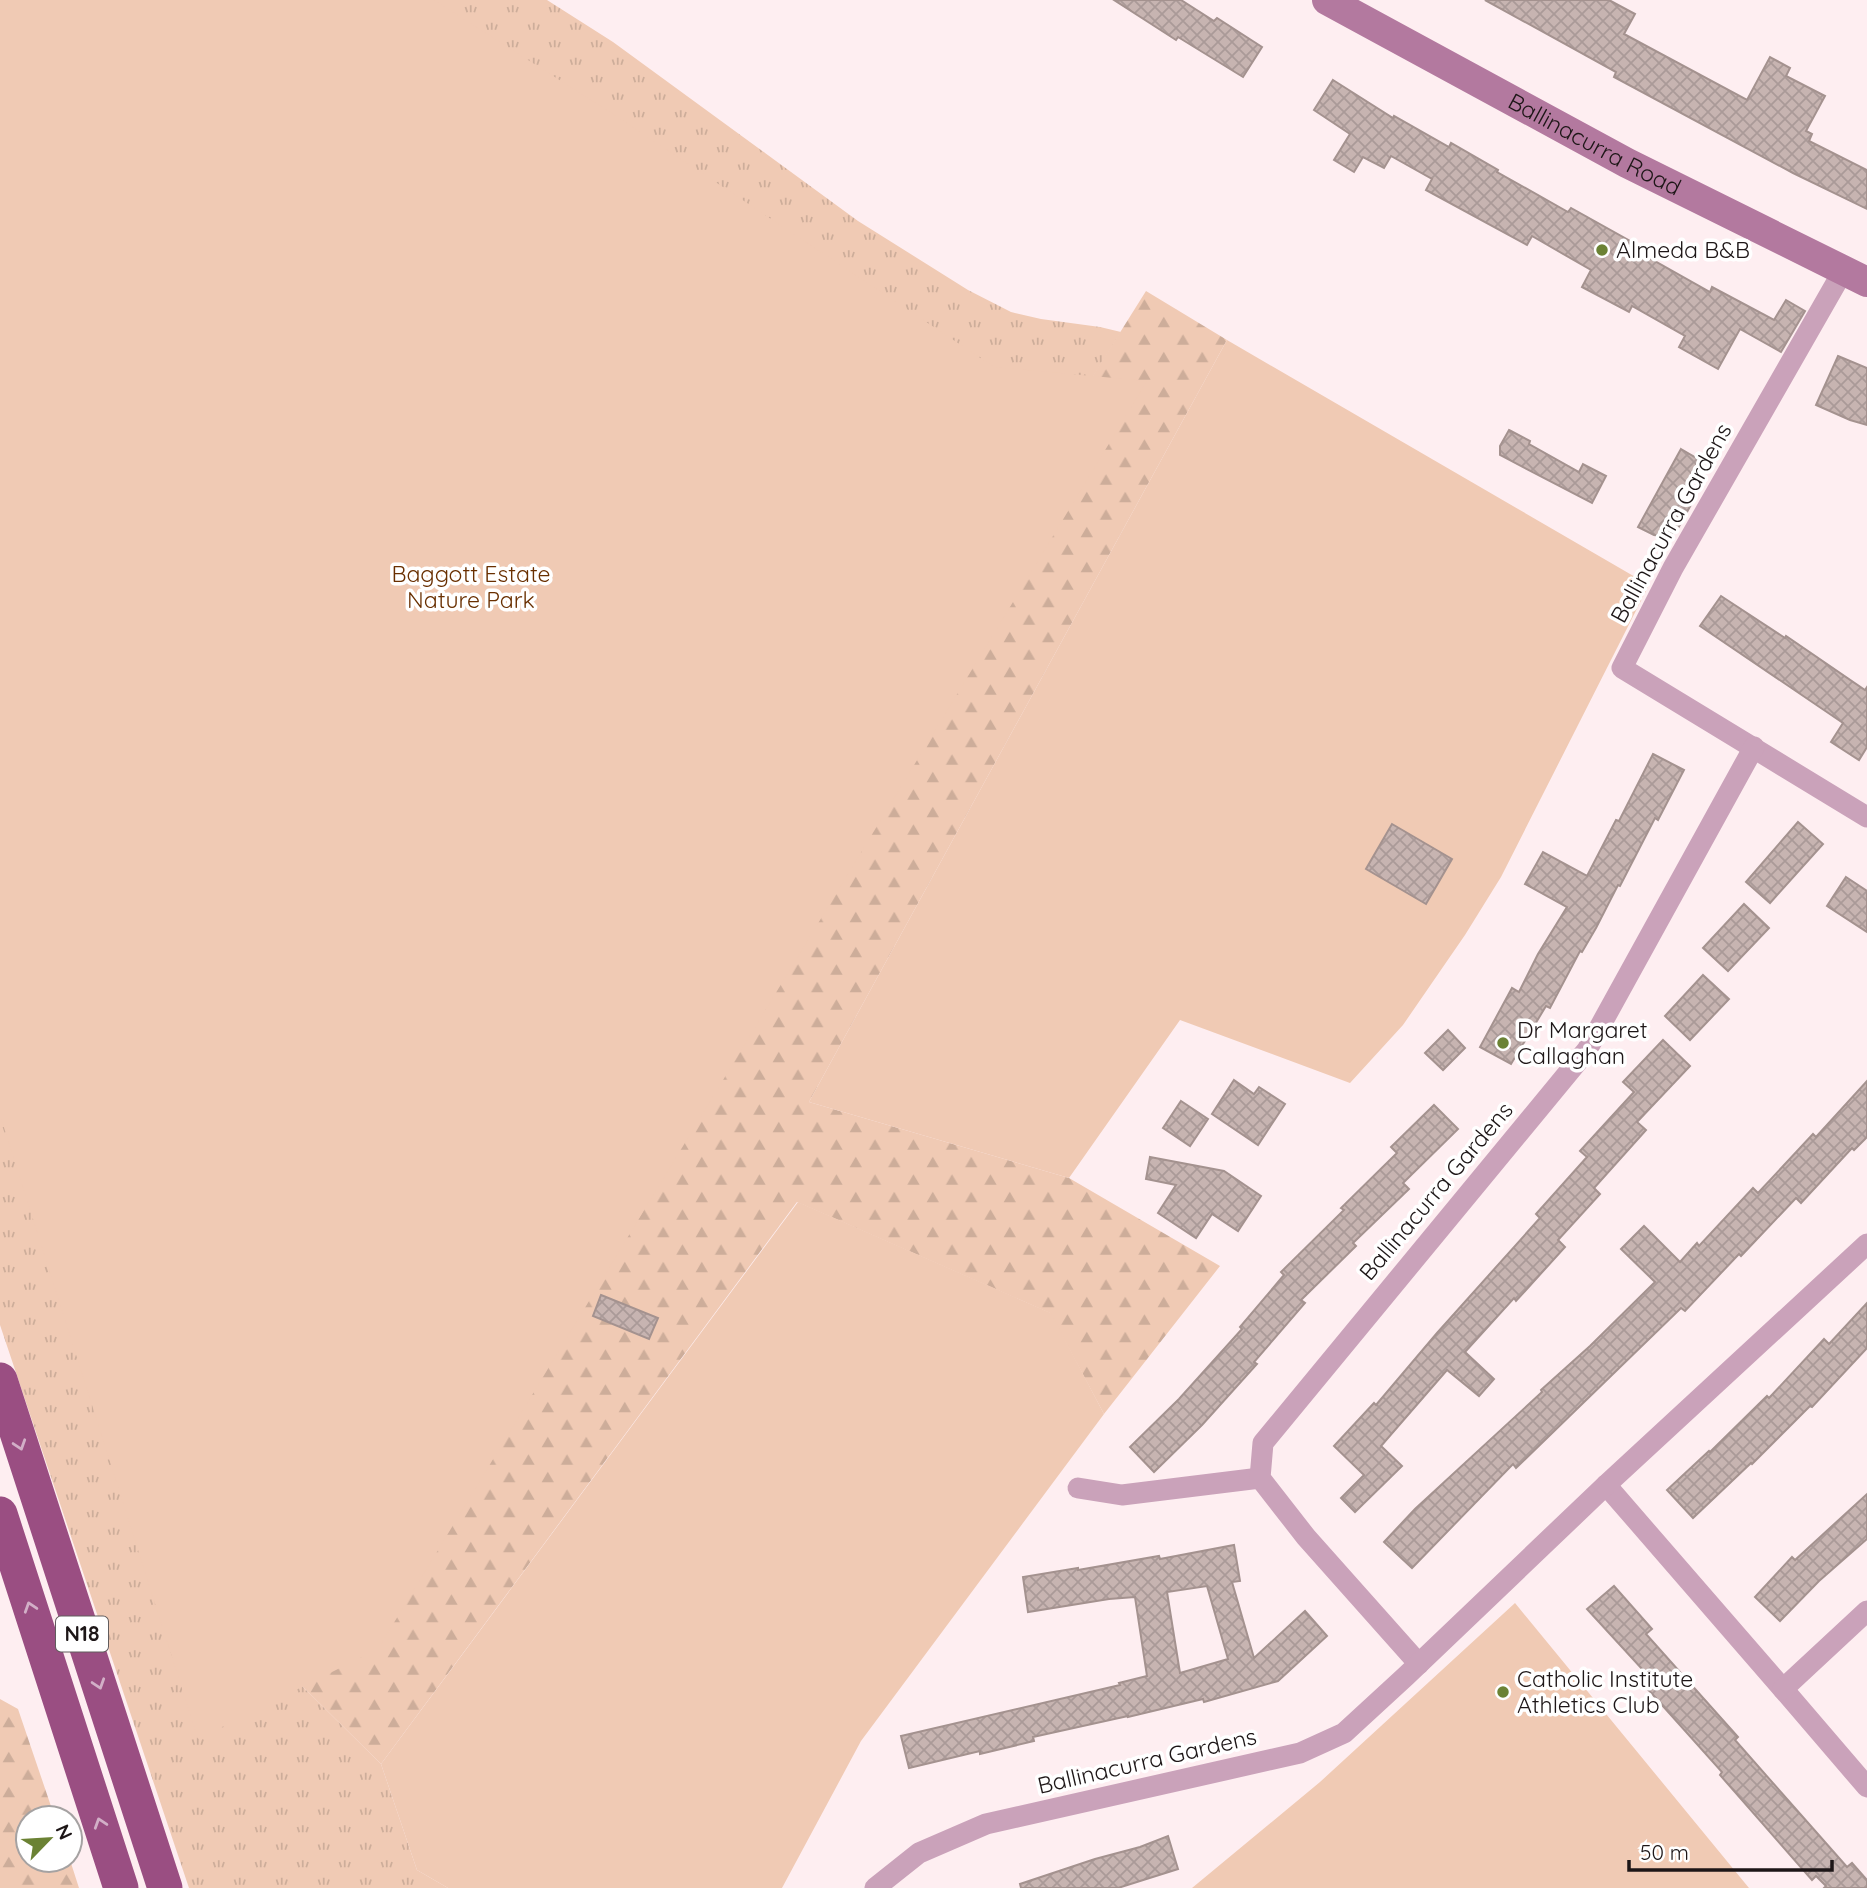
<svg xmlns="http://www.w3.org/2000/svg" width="1867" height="1888" font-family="Quicksand,sans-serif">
<defs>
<pattern id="grass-tufts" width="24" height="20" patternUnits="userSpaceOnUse" patternTransform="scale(1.75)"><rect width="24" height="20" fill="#f0cab4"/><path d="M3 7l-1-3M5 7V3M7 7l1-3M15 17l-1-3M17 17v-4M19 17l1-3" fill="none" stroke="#cdad9a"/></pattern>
<pattern id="forest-firs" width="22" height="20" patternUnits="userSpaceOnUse" patternTransform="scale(1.75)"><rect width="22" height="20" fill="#f0cab4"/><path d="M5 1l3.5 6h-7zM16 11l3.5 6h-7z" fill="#cdad9a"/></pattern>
<pattern id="building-cross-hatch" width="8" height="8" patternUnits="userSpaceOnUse" patternTransform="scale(1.75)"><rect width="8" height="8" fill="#c7b4b1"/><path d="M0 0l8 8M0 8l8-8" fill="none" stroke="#aa9a98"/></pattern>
</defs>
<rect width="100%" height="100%" fill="#feeef1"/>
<path fill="url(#grass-tufts)" d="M 0,0 L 547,0 L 613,42 L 858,221 L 968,290 L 1011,312 L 1041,319 L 1100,327 L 1121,332 L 878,719 L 290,1674 L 381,1764 L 417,1870 L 448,1888 L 189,1888 L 0,1325 Z"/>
<g fill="url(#forest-firs)">
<path d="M 1146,291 L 1227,340 L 809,1102 L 1069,1178 L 1220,1266 L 1104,1414 L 1050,1313 L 797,1202 L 381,1764 L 290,1674 L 878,719 Z"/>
<path d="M 0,1699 L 18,1709 L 55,1818 L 28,1818 L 28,1860 L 70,1860 L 79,1888 L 0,1888 Z"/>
</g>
<g fill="#f0cab4">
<path d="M 0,0 L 434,0 L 613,114 L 994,367 L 1147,381 L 378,1649 L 198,1739 L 0,1115 Z"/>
<path d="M 1227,340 L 1649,585 L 1501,877 L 1465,935 L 1403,1025 L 1350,1083 L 1180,1020 L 1069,1178 L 809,1102 Z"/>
<path d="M 798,1202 L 1051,1313 L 1104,1414 L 861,1741 L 782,1888 L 448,1888 L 417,1870 L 381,1764 Z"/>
<path d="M 1515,1603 L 1749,1888 L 1192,1888 L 1320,1782 Z"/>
</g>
<g fill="url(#building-cross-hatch)" stroke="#a4928f" stroke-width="2" fill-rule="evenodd">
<path d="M 1114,0 L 1181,0 L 1214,21 L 1217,18 L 1262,47 L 1243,77 L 1178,37 L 1176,40 Z"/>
<path d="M 1485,0 L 1609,0 L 1635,14 L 1624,34 L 1747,100 L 1770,57 L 1790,68 L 1786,76 L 1825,96 L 1806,131 L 1812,134 L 1809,141 L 1867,170 L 1867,209 L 1793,173 L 1614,77 L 1616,72 Z"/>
<path d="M 1333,80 L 1393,118 L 1394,116 L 1449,147 L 1451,143 L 1498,170 L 1497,172 L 1568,212 L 1571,208 L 1630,241 L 1628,246 L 1710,292 L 1712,287 L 1774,320 L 1786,300 L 1805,311 L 1781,352 L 1740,329 L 1718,369 L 1679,347 L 1685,336 L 1632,306 L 1629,312 L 1582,287 L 1591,270 L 1532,236 L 1527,245 L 1426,190 L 1432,179 L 1391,156 L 1384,168 L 1363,157 L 1354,172 L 1334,160 L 1350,134 L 1314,110 Z"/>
<path d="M 1838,356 L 1867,368 L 1867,425 L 1850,420 L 1816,405 Z"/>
<path d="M 1509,430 L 1530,441 L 1529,444 L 1579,472 L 1583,464 L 1606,476 L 1592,503 L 1500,455 L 1500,446 Z"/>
<path d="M 1681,449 L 1703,462 L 1685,496 L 1693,501 L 1676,532 L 1661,536 L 1654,535 L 1638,527 Z"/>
<path d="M 1721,596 L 1785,638 L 1786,636 L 1865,690 L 1867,687 L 1867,747 L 1859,760 L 1831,742 L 1843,723 L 1700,626 Z"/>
<path d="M 1653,754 L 1684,770 L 1658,820 L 1655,818 L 1620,886 L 1618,885 L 1596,928 L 1582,952 L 1580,951 L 1550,1008 L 1546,1006 L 1511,1064 L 1480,1047 L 1512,988 L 1519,992 L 1538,954 L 1567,907 L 1525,884 L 1543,852 L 1587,876 L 1616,820 L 1619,821 Z"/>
<path d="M 1798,822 L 1823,844 L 1770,903 L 1746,882 Z"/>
<path d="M 1392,824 L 1452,859 L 1426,904 L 1366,869 Z"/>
<path d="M 1846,877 L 1867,891 L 1867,932 L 1827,906 Z"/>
<path d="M 1744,904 L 1769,928 L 1728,971 L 1703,948 Z"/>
<path d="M 1703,975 L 1729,999 L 1690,1040 L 1665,1016 Z"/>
<path d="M 1448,1030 L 1465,1048 L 1443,1070 L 1425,1053 Z"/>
<path d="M 1663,1040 L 1690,1066 L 1637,1122 L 1646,1130 L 1594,1188 L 1600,1194 L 1558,1240 L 1565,1247 L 1516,1301 L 1514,1298 L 1465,1352 L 1494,1379 L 1479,1396 L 1447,1370 L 1381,1446 L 1402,1466 L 1355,1512 L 1341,1498 L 1364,1475 L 1334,1446 L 1374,1403 L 1376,1405 L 1437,1333 L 1540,1218 L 1536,1214 L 1587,1157 L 1580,1151 L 1634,1092 L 1623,1082 Z"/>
<path d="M 1234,1080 L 1254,1094 L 1259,1087 L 1285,1104 L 1258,1145 L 1212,1114 Z"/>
<path d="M 1867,1081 L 1867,1137 L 1854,1150 L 1852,1148 L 1801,1203 L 1796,1198 L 1741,1256 L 1739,1254 L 1685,1311 L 1681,1308 L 1516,1468 L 1513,1464 L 1412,1568 L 1384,1542 L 1415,1509 L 1542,1392 L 1541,1390 L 1590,1346 L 1655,1282 L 1621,1249 L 1644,1226 L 1680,1262 L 1697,1243 L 1699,1246 L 1753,1188 L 1758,1193 L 1813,1134 L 1816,1137 Z"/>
<path d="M 1181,1101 L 1208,1119 L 1190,1146 L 1163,1128 Z"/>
<path d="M 1434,1105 L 1458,1129 L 1403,1183 L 1409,1189 L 1353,1243 L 1356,1246 L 1301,1300 L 1305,1303 L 1254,1362 L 1257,1364 L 1202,1425 L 1154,1472 L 1130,1447 L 1179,1399 L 1242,1329 L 1240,1327 L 1284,1275 L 1281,1272 L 1344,1210 L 1341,1208 L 1397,1153 L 1391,1147 Z"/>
<path d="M 1150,1157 L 1224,1171 L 1261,1196 L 1238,1231 L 1212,1214 L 1196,1238 L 1158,1213 L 1176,1185 L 1146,1179 Z"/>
<path d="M 601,1295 L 658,1318 L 649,1339 L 593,1316 Z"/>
<path d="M 1867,1303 L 1867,1348 L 1812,1407 L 1810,1406 L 1752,1464 L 1751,1463 L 1693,1518 L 1667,1490 L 1709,1451 L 1710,1452 L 1767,1396 L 1769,1398 L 1824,1339 L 1829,1344 Z"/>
<path d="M 1867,1494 L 1867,1539 L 1819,1581 L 1780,1621 L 1755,1597 L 1792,1557 L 1795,1560 Z"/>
<path d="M 1234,1545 L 1240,1581 L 1232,1582 L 1254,1658 L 1305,1611 L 1327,1636 L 1278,1681 L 1204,1702 L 1203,1699 L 1128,1717 L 1128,1716 L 1033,1737 L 1034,1741 L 980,1754 L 980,1751 L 909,1768 L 901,1736 L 1120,1685 L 1119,1683 L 1147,1676 L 1135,1597 L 1109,1599 L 1028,1612 L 1023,1577 L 1078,1568 L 1078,1570 L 1159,1556 L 1160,1559 ZM 1207,1586 L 1228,1659 L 1180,1673 L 1167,1592 Z"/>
<path d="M 1614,1586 L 1652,1629 L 1646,1634 L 1738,1737 L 1735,1740 L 1817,1833 L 1847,1867 L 1852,1863 L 1867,1880 L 1867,1888 L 1824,1888 L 1826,1886 L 1816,1876 L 1812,1880 L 1720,1775 L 1722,1772 L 1636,1676 L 1643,1670 L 1587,1609 Z"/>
<path d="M 1168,1836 L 1178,1869 L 1118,1888 L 1021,1888 L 1020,1884 L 1095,1859 L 1140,1847 Z"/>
</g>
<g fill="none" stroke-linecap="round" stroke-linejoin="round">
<g stroke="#caa2ba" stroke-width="21">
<path d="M 1843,271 L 1673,568 L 1622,668 L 1867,817"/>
<path d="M 1606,1485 L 1783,1689 L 1867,1787"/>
<path d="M 1078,1488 L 1122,1495 L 1260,1478"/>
<path d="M 1419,1664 L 1306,1537 L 1260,1478 L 1263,1443 L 1587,1050 L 1754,747"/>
<path d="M 1783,1689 L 1867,1611"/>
<path d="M 875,1888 L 919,1853 L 986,1824 L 1300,1753 L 1344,1733 L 1406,1676 L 1606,1485 L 1867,1244"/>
</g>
<path stroke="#b3799f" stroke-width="30" id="s1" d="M 1327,0 L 1627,163 L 1867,282"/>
<g stroke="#9a4e82" stroke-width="35">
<path d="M 0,1380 L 165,1888"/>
<path d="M 0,1514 L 121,1888"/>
</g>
</g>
<defs><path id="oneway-chevron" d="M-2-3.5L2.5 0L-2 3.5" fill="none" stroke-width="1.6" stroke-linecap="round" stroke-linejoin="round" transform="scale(1.75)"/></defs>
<g stroke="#d2afc7">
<use href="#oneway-chevron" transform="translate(20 1445) rotate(72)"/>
<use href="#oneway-chevron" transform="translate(30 1607) rotate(-108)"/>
<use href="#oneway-chevron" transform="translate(99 1684) rotate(72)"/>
<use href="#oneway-chevron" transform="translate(100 1823) rotate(-108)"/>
</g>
<g fill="#6b8234" stroke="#fff" stroke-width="2.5">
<circle cx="1602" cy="250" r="7"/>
<circle cx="1503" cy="1043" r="7"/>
<circle cx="1503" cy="1692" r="7"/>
</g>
<g text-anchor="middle" stroke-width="7" stroke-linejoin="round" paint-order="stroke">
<rect fill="#fff" stroke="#615c5d" stroke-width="2" x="56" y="1616.5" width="52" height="35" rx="5"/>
<g font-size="21" font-weight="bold" fill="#1d1617">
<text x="82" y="1641">N18</text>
</g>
<g font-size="23" fill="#1d1617" stroke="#fff">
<text dy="8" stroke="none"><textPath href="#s1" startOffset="304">Ballinacurra Road</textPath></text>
<text transform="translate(1671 523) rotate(-61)" y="8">Ballinacurra Gardens</text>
<text transform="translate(1436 1191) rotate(-50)" y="8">Ballinacurra Gardens</text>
<text transform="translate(1147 1761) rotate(-13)" y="8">Ballinacurra Gardens</text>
</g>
<g font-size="23" fill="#1d1617" stroke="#fff" text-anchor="start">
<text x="1616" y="258">Almeda B&amp;B</text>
<text x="1517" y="1038">Dr Margaret<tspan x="1517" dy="26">Callaghan</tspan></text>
<text x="1517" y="1687">Catholic Institute<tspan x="1517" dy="26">Athletics Club</tspan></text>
</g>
<g font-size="23" fill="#692f00" stroke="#fff">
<text x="471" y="582">Baggott Estate<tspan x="471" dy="26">Nature Park</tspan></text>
</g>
</g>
<g transform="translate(49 1839) rotate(65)"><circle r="33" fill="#ffffff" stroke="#a5a2a2" stroke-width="2"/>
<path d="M0-5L12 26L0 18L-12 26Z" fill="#6b8234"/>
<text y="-10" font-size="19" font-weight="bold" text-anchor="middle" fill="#1d1617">N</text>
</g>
<path d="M1629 1860v10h203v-10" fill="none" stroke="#1d1617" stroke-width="3.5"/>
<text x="1640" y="1860" font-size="21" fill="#1d1617" stroke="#ffffff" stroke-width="5" paint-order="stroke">50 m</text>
</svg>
